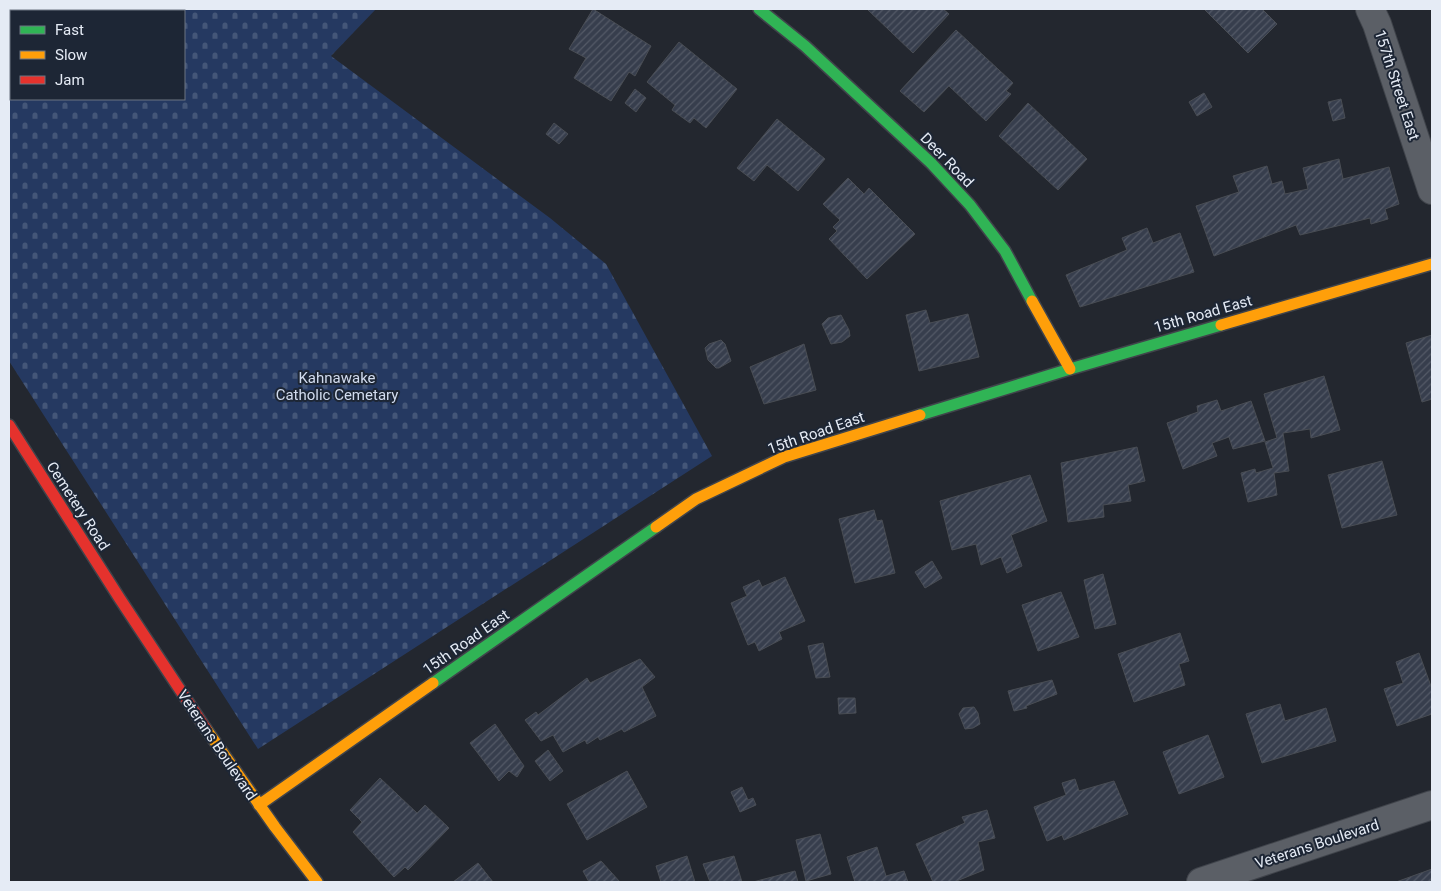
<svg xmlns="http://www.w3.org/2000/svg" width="1441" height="891" font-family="Roboto,sans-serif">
<defs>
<pattern id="cemetery-stones" width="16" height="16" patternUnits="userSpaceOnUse" patternTransform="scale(1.25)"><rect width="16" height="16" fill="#253961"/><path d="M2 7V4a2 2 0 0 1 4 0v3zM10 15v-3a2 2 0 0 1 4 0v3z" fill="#445678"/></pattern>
<pattern id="building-hatch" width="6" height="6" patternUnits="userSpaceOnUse" patternTransform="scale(1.25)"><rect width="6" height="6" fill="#373e4d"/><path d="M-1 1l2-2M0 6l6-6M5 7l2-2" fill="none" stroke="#545a67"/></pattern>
</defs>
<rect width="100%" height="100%" fill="#23272f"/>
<path fill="url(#cemetery-stones)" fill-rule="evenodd" d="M 9,9 L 376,9 L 331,56 L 550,218 L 606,264 L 712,456 L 258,749 L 9,361 ZM 11,11 L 184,11 L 184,99 L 11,99 Z"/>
<g fill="url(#building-hatch)" stroke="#494d54">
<path d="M 593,9 L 651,46 L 635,76 L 629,72 L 611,101 L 574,78 L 586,58 L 569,49 Z"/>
<path d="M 867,9 L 943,9 L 949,14 L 913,53 Z"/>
<path d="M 1206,9 L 1262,9 L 1277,24 L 1248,53 L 1205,10 Z"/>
<path d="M 956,30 L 1013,83 L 1006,91 L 1011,94 L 986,121 L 949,86 L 924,112 L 900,91 Z"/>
<path d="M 679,42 L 737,89 L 706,128 L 694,118 L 690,123 L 672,110 L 675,105 L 647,82 Z"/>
<path d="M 635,89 L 646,98 L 636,112 L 625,103 Z"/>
<path d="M 1204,93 L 1212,107 L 1197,116 L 1189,102 Z"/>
<path d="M 1341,99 L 1345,118 L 1333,121 L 1328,102 Z"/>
<path d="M 1028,103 L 1087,159 L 1058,190 L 999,136 Z"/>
<path d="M 777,119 L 825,159 L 798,191 L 767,165 L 754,181 L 737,168 Z"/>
<path d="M 554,123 L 568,134 L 559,144 L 546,134 Z"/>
<path d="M 1339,159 L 1343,179 L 1389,167 L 1399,204 L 1385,209 L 1388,219 L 1371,224 L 1370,218 L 1300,235 L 1296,225 L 1214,256 L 1196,206 L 1239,192 L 1233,176 L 1267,166 L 1272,184 L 1282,181 L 1285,194 L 1308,189 L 1303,168 Z"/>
<path d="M 848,178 L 864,194 L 869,188 L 915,234 L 867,279 L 829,239 L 837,231 L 833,227 L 840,220 L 823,204 Z"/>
<path d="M 1147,228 L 1153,243 L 1180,233 L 1194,272 L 1080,307 L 1066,275 L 1127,250 L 1122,238 Z"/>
<path d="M 926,310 L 930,323 L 968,314 L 979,357 L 919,371 L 906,315 Z"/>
<path d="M 841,315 L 849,330 L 850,336 L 842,342 L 831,344 L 822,324 L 828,318 Z"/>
<path d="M 1432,335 L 1432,399 L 1422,402 L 1406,343 Z"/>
<path d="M 721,340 L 725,344 L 731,361 L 719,368 L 716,368 L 708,360 L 705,348 L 709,344 Z"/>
<path d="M 804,344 L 816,390 L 764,404 L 750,367 Z"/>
<path d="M 1324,376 L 1340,430 L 1311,438 L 1310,429 L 1283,433 L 1289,471 L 1274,473 L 1277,495 L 1248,502 L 1241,473 L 1255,469 L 1256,473 L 1273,468 L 1265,442 L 1277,438 L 1264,394 Z"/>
<path d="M 1217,400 L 1221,411 L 1251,401 L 1265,441 L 1233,449 L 1229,437 L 1212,443 L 1217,456 L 1183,469 L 1167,423 L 1198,412 L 1197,406 Z"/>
<path d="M 1137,447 L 1145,481 L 1128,485 L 1131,501 L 1103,505 L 1104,517 L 1068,522 L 1061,463 Z"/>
<path d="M 1382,461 L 1397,515 L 1342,528 L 1328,475 Z"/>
<path d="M 1030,475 L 1047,521 L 1011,535 L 1022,566 L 1007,573 L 1001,557 L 981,565 L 976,544 L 952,550 L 940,501 Z"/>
<path d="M 874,510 L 877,521 L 882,520 L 895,573 L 855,583 L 839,519 Z"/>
<path d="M 932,561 L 942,578 L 925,588 L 915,572 Z"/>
<path d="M 1103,574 L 1116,624 L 1095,629 L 1084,580 Z"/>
<path d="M 785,577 L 805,621 L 779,632 L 782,639 L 759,651 L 755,642 L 748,645 L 731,603 L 747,596 L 743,587 L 759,580 L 762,587 Z"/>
<path d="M 1061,592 L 1079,637 L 1038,651 L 1022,605 Z"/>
<path d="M 1180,633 L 1189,661 L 1179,664 L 1185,685 L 1134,702 L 1118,654 Z"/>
<path d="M 823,643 L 830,677 L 816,678 L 808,646 Z"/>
<path d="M 1419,653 L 1432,689 L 1432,714 L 1397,726 L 1384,689 L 1403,683 L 1396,662 Z"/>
<path d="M 640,659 L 655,677 L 642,687 L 656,716 L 624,732 L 622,729 L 600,740 L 598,737 L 587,744 L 585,740 L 563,752 L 553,735 L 541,741 L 525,720 L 536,712 L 538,715 L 587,678 L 590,683 Z"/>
<path d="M 1052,680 L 1057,694 L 1026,706 L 1027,708 L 1014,711 L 1008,691 Z"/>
<path d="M 838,698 L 855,698 L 856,713 L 839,714 Z"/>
<path d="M 1280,704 L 1285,721 L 1326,708 L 1336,741 L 1262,763 L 1246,714 Z"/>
<path d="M 974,707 L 978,713 L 980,724 L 973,728 L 965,729 L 959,714 L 963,708 Z"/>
<path d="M 495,724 L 524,766 L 517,777 L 509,771 L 499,781 L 470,743 Z"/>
<path d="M 1208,735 L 1224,777 L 1179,794 L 1163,752 Z"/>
<path d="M 548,750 L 563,771 L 550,781 L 535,761 Z"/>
<path d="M 627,771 L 647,807 L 587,840 L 567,804 Z"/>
<path d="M 380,778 L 417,813 L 425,805 L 449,828 L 408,870 L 405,867 L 394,877 L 353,832 L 362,822 L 350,810 Z"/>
<path d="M 1075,779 L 1079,791 L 1114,781 L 1128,814 L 1064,840 L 1062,835 L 1047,841 L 1034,807 L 1066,795 L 1062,783 Z"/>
<path d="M 742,787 L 748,800 L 753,798 L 756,805 L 740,812 L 731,792 Z"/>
<path d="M 987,810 L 995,838 L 978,842 L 984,870 L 954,882 L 933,882 L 916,844 L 965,823 L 962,817 Z"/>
<path d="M 820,834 L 831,874 L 806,881 L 796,840 Z"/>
<path d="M 877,847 L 886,876 L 904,871 L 908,882 L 855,882 L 847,857 Z"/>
<path d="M 687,856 L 695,882 L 661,882 L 656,866 Z"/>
<path d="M 734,856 L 742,882 L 710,882 L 703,864 Z"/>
<path d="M 601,861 L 620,882 L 589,882 L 583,871 Z"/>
<path d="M 478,863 L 493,882 L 453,882 Z"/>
<path d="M 1432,869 L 1432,882 L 1396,882 Z"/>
<path d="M 795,871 L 798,882 L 753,882 Z"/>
</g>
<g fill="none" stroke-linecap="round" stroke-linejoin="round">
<g stroke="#40444b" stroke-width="30">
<g id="street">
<path d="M 1370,9 L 1377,24 L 1432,190"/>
<path d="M 1201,882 L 1432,805"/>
</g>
</g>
<g stroke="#40444b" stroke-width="14">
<g id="fast">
<path d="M 759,9 L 805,46 L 931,163 L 970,205 L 1005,251 L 1032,301"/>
<path d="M 920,415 L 1070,369 L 1221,325"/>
<path d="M 433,683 L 656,527"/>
</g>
</g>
<g stroke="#40444b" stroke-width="14">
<g id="slow">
<path d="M 1032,301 L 1070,369"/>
<path d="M 1221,325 L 1432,264"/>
<path d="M 656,527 L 696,499 L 784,457 L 920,415"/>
<path d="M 206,729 L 275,827 L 317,882"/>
<path d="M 259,805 L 433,683"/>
</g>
</g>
<g stroke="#40444b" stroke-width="14">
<path id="jam" d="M 9,425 L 120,599 L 206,729"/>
</g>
<use href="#street" stroke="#5b5f66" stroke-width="28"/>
<use href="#fast" stroke="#30b455" stroke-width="11"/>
<use href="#slow" stroke="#ff9f0a" stroke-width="11"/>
<use href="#jam" stroke="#e5322d" stroke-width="11"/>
</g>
<g text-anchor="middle" stroke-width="4" stroke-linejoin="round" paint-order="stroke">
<g font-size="15" fill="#e5ebf5" stroke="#1d2635">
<text transform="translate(1397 85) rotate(72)" y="5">157th Street East</text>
<text transform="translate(947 160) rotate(46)" y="5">Deer Road</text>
<text transform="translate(1203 314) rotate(-16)" y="5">15th Road East</text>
<text transform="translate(816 433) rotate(-19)" y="5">15th Road East</text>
<text transform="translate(78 506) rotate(57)" y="5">Cemetery Road</text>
<text transform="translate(466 642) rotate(-35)" y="5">15th Road East</text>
<text transform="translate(217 745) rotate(56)" y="5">Veterans Boulevard</text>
<text transform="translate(1317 844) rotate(-18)" y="5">Veterans Boulevard</text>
</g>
<g font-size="15" fill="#d2dcef" stroke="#1d2635">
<text x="337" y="383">Kahnawake<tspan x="337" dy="17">Catholic Cemetary</tspan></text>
</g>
</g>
<rect width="1441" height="891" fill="none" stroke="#e5ebf5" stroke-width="20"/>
<rect x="10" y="10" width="175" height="90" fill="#1d2635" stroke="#6d7582"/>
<rect x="20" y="26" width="25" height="8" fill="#30b455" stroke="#6d7582"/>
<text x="55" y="35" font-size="15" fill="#e5ebf5">Fast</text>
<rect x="20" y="51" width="25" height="8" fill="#ff9f0a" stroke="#6d7582"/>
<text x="55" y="60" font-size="15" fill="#e5ebf5">Slow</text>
<rect x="20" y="76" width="25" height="8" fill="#e5322d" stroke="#6d7582"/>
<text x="55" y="85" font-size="15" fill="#e5ebf5">Jam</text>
</svg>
